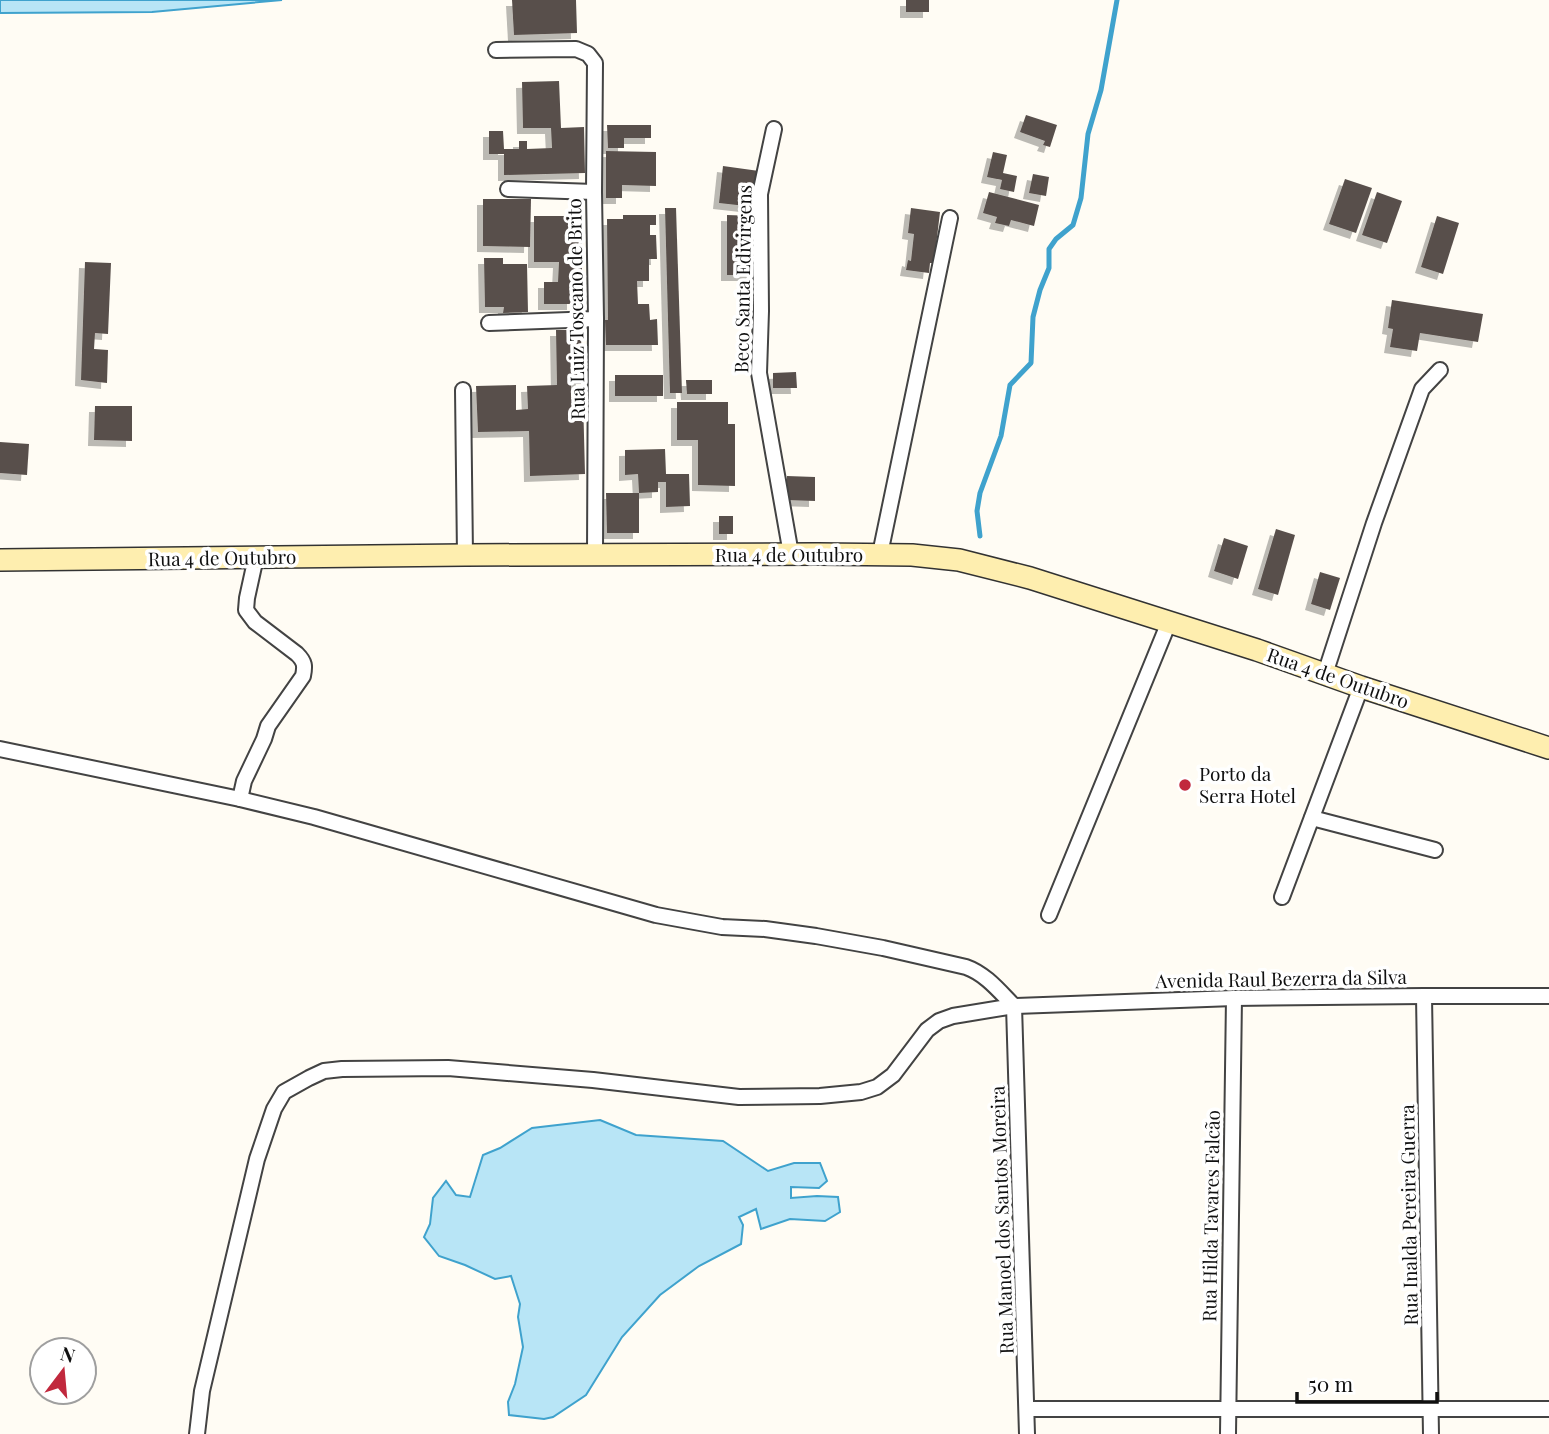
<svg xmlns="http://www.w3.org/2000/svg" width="1549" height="1434" font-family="'Playfair Display',serif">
<defs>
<filter id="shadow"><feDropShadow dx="-6" dy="6" stdDeviation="0" flood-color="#0004"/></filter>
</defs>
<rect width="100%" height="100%" fill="#fffcf4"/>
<g fill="#b8e5f6" stroke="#3fa2cd" stroke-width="2">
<path d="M 0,0 L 282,0 L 152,12 L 0,13 Z"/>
<path d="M 600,1120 L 636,1135 L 723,1141 L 768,1171 L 794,1163 L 820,1163 L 827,1181 L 819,1188 L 791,1187 L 791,1198 L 817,1196 L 838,1197 L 840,1212 L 825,1221 L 790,1219 L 761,1229 L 756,1209 L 739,1217 L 743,1225 L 741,1244 L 699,1266 L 660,1295 L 622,1337 L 586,1395 L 553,1417 L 544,1419 L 509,1415 L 508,1402 L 515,1384 L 523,1347 L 518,1317 L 520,1304 L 511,1276 L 495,1279 L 465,1265 L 439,1256 L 424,1237 L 430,1224 L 433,1198 L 446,1181 L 456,1195 L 470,1197 L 483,1155 L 500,1148 L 532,1128 Z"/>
</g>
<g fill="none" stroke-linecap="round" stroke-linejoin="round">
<path stroke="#3fa2cd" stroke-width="5" d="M 980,536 L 977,511 L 980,493 L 1001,436 L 1010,385 L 1031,363 L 1033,317 L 1040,290 L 1049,268 L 1049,249 L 1056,239 L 1073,225 L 1081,198 L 1088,134 L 1101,90 L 1117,0"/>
</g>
<g fill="#59504c" filter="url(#shadow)">
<path d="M 512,0 L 576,0 L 577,33 L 514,35 Z"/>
<rect x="906" y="0" width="23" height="12"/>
<path d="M 559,81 L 561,128 L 584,127 L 585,173 L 504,175 L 504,154 L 489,154 L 489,131 L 503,131 L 504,149 L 519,149 L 519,141 L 527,141 L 527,149 L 552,148 L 551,128 L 523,128 L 522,82 Z"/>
<path d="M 1026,115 L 1057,125 L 1050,147 L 1043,145 L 1045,141 L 1020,132 Z"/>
<path d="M 607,125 L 651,125 L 651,138 L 624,138 L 624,148 L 608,148 Z"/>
<path d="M 606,151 L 656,152 L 656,186 L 622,185 L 622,198 L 606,198 Z"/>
<path d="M 993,152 L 1007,155 L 1003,173 L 1017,176 L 1014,192 L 1000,189 L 1002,180 L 987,177 Z"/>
<path d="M 723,166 L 759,171 L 755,207 L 719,203 Z"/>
<path d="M 1033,174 L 1049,177 L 1046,196 L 1029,193 Z"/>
<path d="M 1345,179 L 1372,188 L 1356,233 L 1329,224 Z"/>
<path d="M 989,192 L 1039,205 L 1034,226 L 1011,220 L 1009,226 L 995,223 L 997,217 L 983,213 Z"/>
<path d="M 1377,192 L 1402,201 L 1387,243 L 1362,235 Z"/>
<path d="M 483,199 L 531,199 L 530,247 L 483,246 Z"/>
<path d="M 665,208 L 676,208 L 682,393 L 670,393 Z"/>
<path d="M 911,208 L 940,212 L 934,263 L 930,263 L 929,273 L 906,270 L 908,260 L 911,261 L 914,234 L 908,233 Z"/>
<path d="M 623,215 L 656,215 L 656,225 L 650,225 L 650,235 L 656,235 L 657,259 L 649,259 L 649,281 L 637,281 L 638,304 L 649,304 L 650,320 L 657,319 L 658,345 L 606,345 L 605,320 L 608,320 L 607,219 L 623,219 Z"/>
<path d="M 727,215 L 756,216 L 756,275 L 727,275 Z"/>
<path d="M 534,216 L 582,216 L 582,282 L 573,282 L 573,304 L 544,304 L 544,282 L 558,282 L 559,262 L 534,262 Z"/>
<path d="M 1437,216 L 1459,223 L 1443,274 L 1421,267 Z"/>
<path d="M 484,258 L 503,258 L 503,264 L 527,264 L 528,312 L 503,313 L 504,307 L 485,307 Z"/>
<path d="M 85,262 L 111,263 L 108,334 L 95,333 L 94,349 L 108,350 L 107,383 L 81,380 Z"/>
<path d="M 1392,300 L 1483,314 L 1478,342 L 1420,333 L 1417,351 L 1390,347 L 1393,329 L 1388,328 Z"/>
<path d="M 556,330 L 581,330 L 582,384 L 571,384 L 571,397 L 583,397 L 585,474 L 530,476 L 529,431 L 478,432 L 476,386 L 516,385 L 516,410 L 528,409 L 527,386 L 557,385 Z"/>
<path d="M 796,372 L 797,388 L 773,388 L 773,373 Z"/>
<rect x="615" y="375" width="48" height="21"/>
<path d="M 686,380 L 712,380 L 712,394 L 687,394 Z"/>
<path d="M 677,402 L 728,402 L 728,424 L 735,424 L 735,486 L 698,485 L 698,440 L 677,440 Z"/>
<path d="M 95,406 L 132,406 L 132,441 L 94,440 Z"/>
<path d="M 0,442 L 29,444 L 27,475 L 0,473 Z"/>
<path d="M 665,449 L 666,474 L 689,474 L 690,506 L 666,507 L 666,482 L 658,482 L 658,492 L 639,493 L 638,474 L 625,475 L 625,450 Z"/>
<path d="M 787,476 L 815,477 L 815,501 L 786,500 Z"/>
<path d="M 606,493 L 639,493 L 639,533 L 607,533 Z"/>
<rect x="719" y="516" width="14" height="18"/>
<path d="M 1276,529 L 1295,535 L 1278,595 L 1258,589 Z"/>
<path d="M 1224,538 L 1248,546 L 1238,579 L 1214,571 Z"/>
<path d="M 1320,572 L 1340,578 L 1330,610 L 1311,604 Z"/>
</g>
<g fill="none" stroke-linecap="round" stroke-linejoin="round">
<g stroke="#434343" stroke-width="18">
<g id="street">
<path d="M 496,50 L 576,49 L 588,54 L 595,63 L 594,192 L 596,319 L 595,555"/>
<path d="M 774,129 L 760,194 L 761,311 L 759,373 L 791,554"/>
<path d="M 508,189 L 594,192"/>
<path d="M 489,323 L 596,319"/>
<path d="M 463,390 L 465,555"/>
<path d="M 880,554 L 950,218"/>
<path d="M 1325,674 L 1374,523 L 1422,389 L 1440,370"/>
<path d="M 0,749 L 240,799 L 314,817 L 656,915 L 722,927 L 765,929 L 816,936 L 883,948 L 966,967 C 986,974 1000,992 1014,1006"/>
<path d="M 240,799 L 244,781 L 264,739 L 268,726 L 303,676 C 305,666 305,662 297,654 L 255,622 L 246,610 L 247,598 L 256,557"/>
<path d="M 1312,818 L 1435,850"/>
<path d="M 1282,897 L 1361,687"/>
<path d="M 1049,915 L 1169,622"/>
<path d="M 1424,996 L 1431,1434"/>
<path d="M 1014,1006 L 1027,1434"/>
<path d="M 1027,1409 L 1549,1409"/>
<path d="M 197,1434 L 202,1391 L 257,1159 L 274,1109 L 284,1092 L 309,1078 L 324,1071 L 342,1069 L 448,1068 L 593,1080 L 739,1097 L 820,1096 L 861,1092 L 877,1087 L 893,1075 L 927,1030 L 939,1021 L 953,1016 L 1014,1006 L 1234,998 L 1424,996 L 1549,996"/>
<path d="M 1228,1434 L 1234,998"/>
</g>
</g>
<g stroke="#323232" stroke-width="24">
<path id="secondary" d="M 0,560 L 465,555 L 818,554 L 912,555 L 959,560 L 1030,578 L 1257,650 L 1361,687 L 1549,748"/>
</g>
<use href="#street" stroke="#fff" stroke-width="14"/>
<use href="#secondary" stroke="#feeeaf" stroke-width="21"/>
</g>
<circle fill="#c1283d" stroke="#fff" stroke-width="2.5" cx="1185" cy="785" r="7"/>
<g text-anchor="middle" stroke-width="7" stroke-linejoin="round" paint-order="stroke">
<g font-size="19" fill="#101010" stroke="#fff">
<text transform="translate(743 279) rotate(-89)" y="7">Beco Santa Edivirgens</text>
<text transform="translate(576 309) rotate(-91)" y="7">Rua Luiz Toscano de Brito</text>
<text x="789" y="562">Rua 4 de Outubro</text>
<text transform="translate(222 558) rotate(-1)" y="7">Rua 4 de Outubro</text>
<text transform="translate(1338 678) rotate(19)" y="7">Rua 4 de Outubro</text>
<text transform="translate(1281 979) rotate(-1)" y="7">Avenida Raul Bezerra da Silva</text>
<text transform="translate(1409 1215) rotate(-91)" y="7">Rua Inalda Pereira Guerra</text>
<text transform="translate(1211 1216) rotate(-89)" y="7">Rua Hilda Tavares Falcão</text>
<text transform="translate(1002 1220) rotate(-92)" y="7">Rua Manoel dos Santos Moreira</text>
</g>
<g font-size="19" fill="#101010" stroke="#fff" text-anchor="start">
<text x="1199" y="781">Porto da<tspan x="1199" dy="22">Serra Hotel</tspan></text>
</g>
</g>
<g transform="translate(63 1371) rotate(16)"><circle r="33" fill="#ffffff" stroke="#9f9f9f" stroke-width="2"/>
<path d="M0-5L12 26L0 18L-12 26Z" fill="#c1283d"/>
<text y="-10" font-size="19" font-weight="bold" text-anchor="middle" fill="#101010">N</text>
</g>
<path d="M1297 1392v10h140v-10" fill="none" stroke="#101010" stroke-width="3.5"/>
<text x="1308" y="1392" font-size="21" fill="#101010" stroke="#ffffff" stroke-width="5" paint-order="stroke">50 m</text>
</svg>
